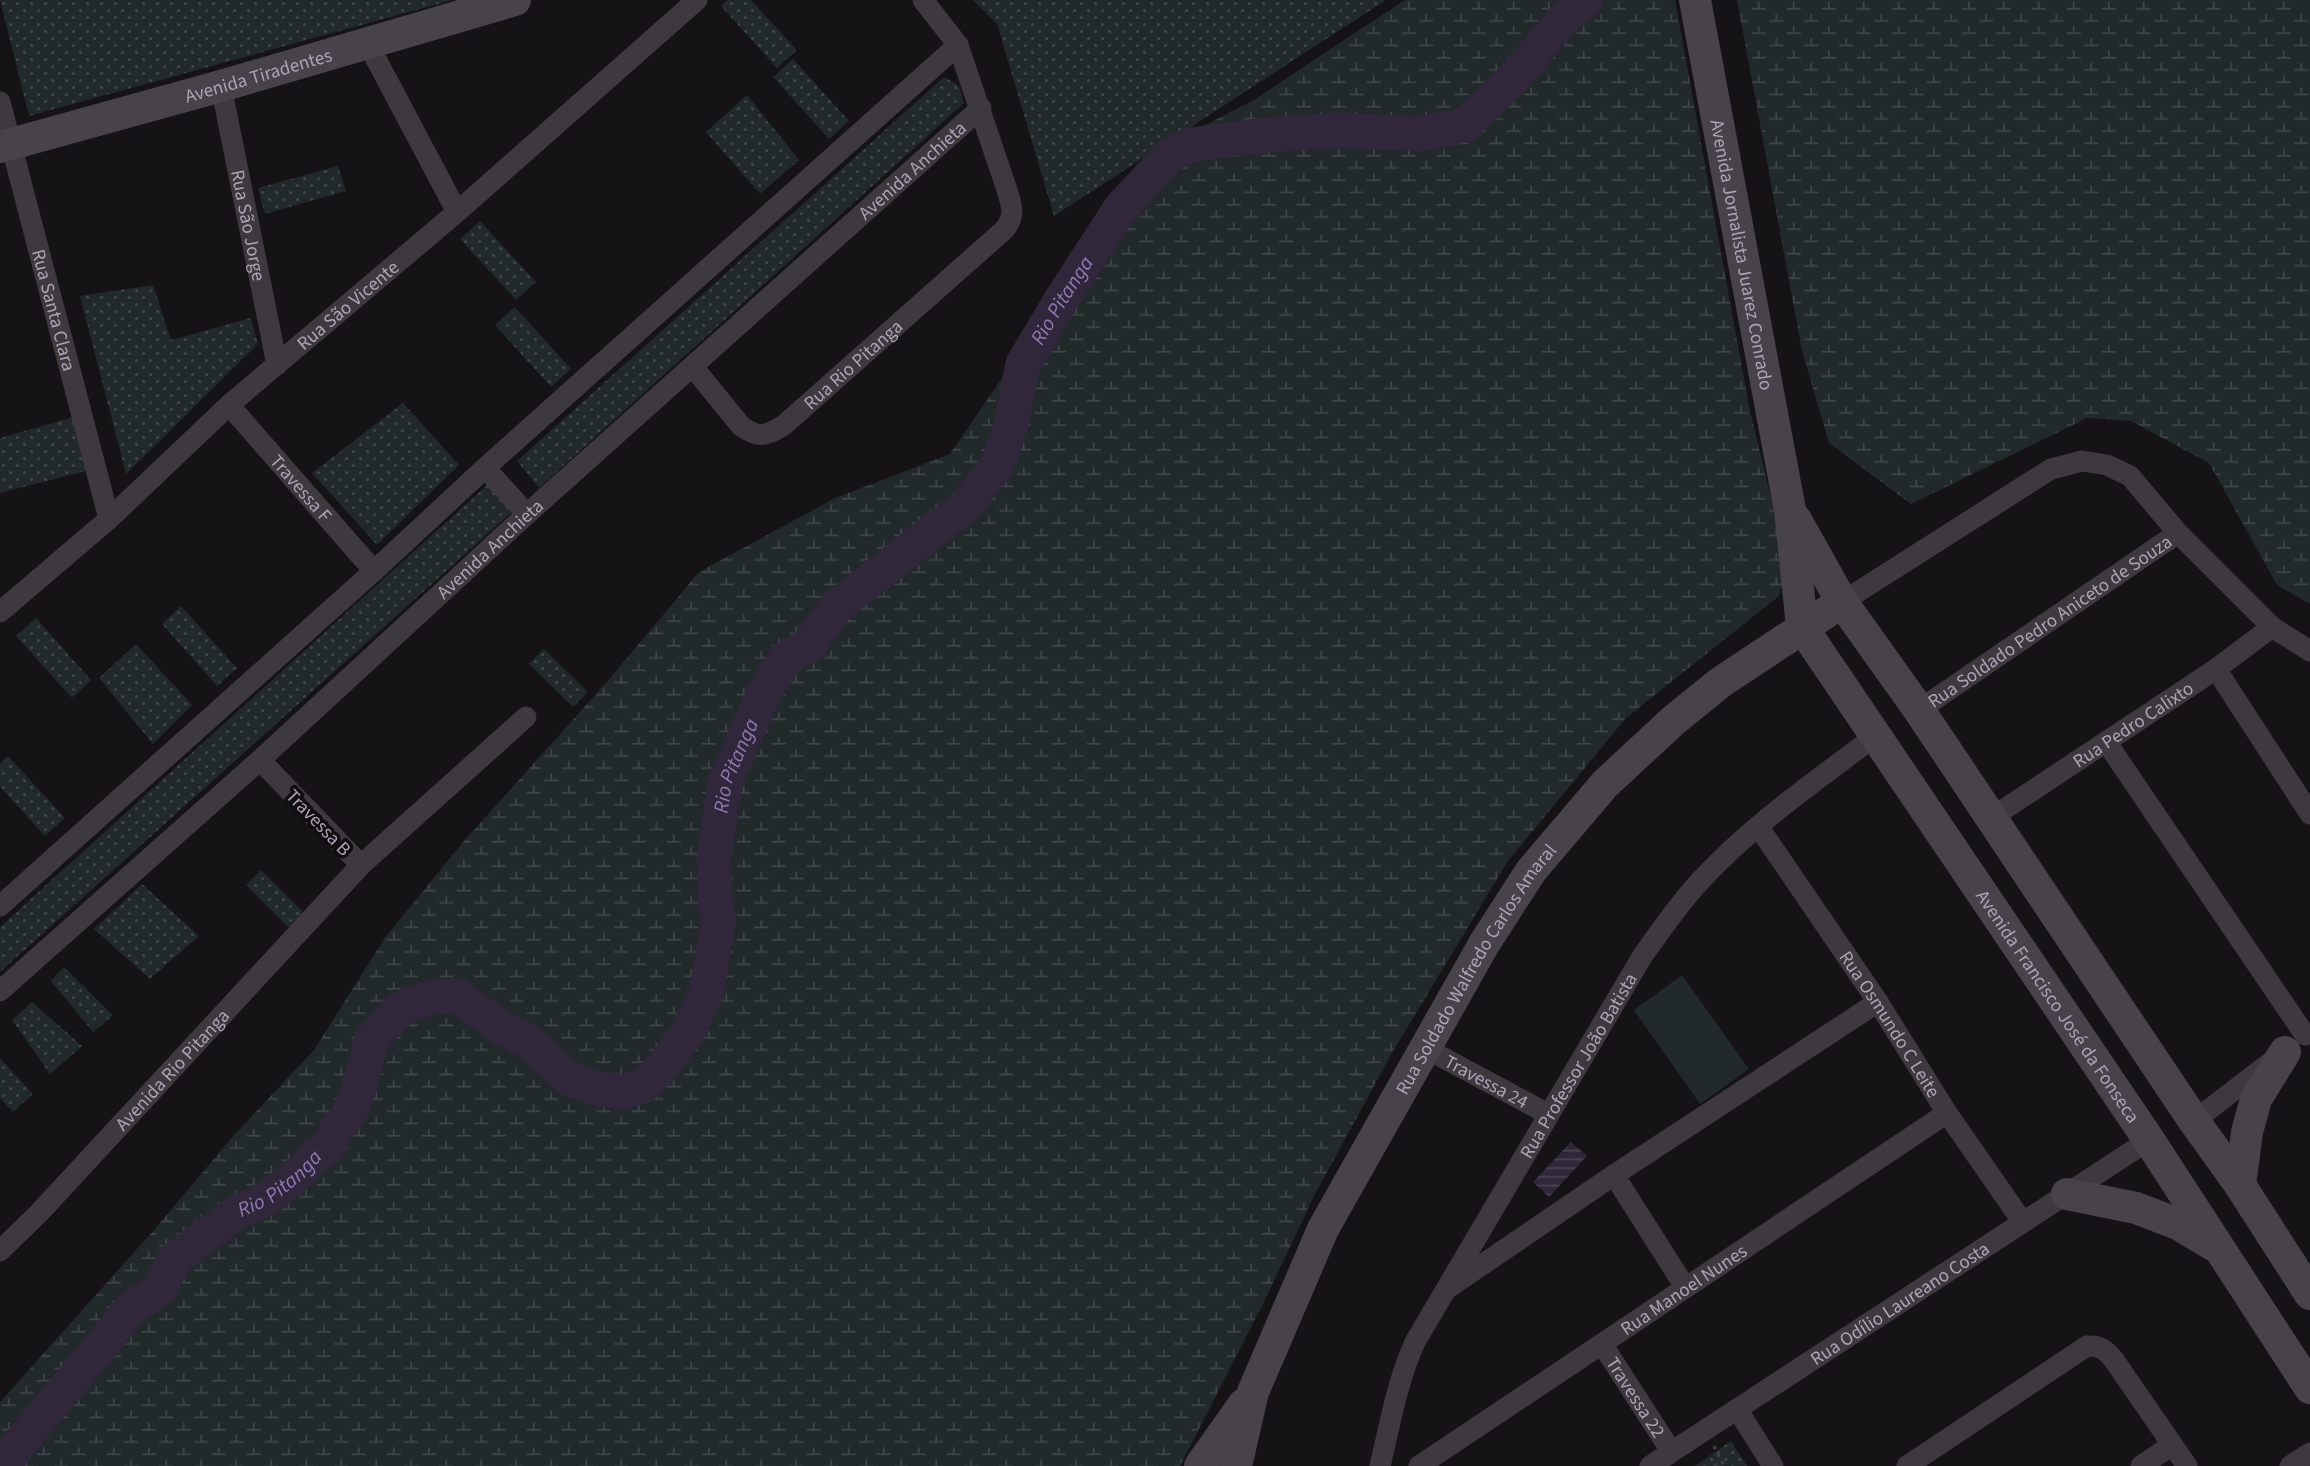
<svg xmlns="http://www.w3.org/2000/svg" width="2310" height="1466" font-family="'Source Sans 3',sans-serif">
<defs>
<pattern id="grass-dots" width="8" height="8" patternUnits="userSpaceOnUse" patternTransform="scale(1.75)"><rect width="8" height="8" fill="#21292b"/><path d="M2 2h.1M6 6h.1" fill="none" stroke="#3f4548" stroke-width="1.8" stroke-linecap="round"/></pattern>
<pattern id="wetland-marsh" width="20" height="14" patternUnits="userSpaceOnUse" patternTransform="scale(1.75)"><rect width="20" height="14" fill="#21292b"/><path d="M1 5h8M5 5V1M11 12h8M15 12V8" fill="none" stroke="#3f4548"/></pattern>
<pattern id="water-rules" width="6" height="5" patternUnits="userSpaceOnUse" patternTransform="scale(1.75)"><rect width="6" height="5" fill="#30283a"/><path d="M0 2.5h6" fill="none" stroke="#4b4454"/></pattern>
</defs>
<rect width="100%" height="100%" fill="#151315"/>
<g fill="url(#grass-dots)">
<path d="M 0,0 L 453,0 L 29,116 Z"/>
<path d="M 728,0 L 751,0 L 797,50 L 777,68 L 721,6 Z"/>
<path d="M 973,0 L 1386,0 L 1054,216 L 997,24 Z"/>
<path d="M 793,59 L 849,121 L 829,139 L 773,77 Z"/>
<path d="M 944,77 L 959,86 L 964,103 L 539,488 L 517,461 Z"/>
<path d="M 747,95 L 799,160 L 760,194 L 706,132 Z"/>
<path d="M 338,166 L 346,191 L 265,214 L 258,188 Z"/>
<path d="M 480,221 L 536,282 L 516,300 L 460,239 Z"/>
<path d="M 153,285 L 171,340 L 251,318 L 258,344 L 126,474 L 80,296 Z"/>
<path d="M 515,307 L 571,369 L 551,387 L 495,325 Z"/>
<path d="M 403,403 L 459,465 L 377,545 L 312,473 Z"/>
<path d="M 74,417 L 86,471 L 0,493 L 0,438 Z"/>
<path d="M 487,485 L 512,512 L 0,972 L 0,927 Z"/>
<path d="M 181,606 L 237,668 L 217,686 L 162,624 Z"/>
<path d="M 36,618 L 91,680 L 72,698 L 16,636 Z"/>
<path d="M 136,644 L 192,705 L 153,744 L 99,678 Z"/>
<path d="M 544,649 L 588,692 L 573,707 L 529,664 Z"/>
<path d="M 8,756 L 65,818 L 45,836 L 0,787 L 0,764 Z"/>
<path d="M 261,870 L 305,914 L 290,929 L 246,885 Z"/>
<path d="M 142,884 L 199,936 L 150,979 L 94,929 Z"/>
<path d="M 64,967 L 113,1015 L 93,1032 L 51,981 Z"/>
<path d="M 32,1002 L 82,1046 L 50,1074 L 12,1020 Z"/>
<path d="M 0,1058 L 33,1094 L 13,1112 L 0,1098 Z"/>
<path d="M 1731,1441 L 1747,1466 L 1695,1466 Z"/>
</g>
<g fill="url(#wetland-marsh)">
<path d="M 1405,0 L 1675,0 L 1750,411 L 1787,564 L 1779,596 L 1626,718 L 1508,861 L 1392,1053 L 1314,1196 L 1264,1302 L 1180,1466 L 0,1466 L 0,1402 L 154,1230 L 234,1135 L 314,1050 L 384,939 L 463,842 L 606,683 L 699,572 L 835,498 L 950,454 L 1011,365 L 1079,248 L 1161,148 L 1252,101 Z"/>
<path d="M 1737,0 L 2310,0 L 2310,604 L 2277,585 L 2209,463 L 2131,421 L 2087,418 L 1911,504 L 1829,443 L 1802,351 Z"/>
</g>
<path fill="#21292b" d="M 1682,975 L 1749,1069 L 1700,1104 L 1634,1010 Z"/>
<path fill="url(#water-rules)" d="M 1571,1142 L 1587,1156 L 1549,1197 L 1533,1182 Z"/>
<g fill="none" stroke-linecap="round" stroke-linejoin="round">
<path stroke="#30283a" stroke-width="35" id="s1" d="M 1,1466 L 133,1307 L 159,1290 L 175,1259 L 238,1211 L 268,1198 L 302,1171 L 314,1157 L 328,1148 L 336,1130 L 350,1113 L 359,1088 L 371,1041 L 396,1013 L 410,1004 L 436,996 L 457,996 L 504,1029 L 528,1041 L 568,1078 L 595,1088 L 621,1092 L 643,1086 L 664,1065 L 688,1031 L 706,993 L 719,920 L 715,901 L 714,859 L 725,782 L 763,695 L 785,659 L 810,644 L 836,607 L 966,505 L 998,464 L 1012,420 L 1023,364 L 1061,300 L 1120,209 L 1171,154 L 1190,145 L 1257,136 L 1339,130 L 1420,134 L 1464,125 L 1511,81 L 1567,15 L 1586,0"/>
<g stroke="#413c43" stroke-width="3.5" stroke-dasharray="3.5 5" stroke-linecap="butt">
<path d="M 1714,1446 L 1724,1466"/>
<path d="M 1714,1466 L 1722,1461"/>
</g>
<g stroke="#3e383f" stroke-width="21">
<path d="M 367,42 L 457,212"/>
<path id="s2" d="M 221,86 L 277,365"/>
<path id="s3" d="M 0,102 L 109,519"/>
<path id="s4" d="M 693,367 L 741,426 C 759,439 766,436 784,425 L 1004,230 C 1016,216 1012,206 1007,190 L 958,45 L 923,0"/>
<path id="s5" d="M 229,405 L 374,571"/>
<path d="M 485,468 L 527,514"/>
<path d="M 1842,602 L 2051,469 L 2082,461 L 2107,465 L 2130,476 L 2178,533 L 2272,627 L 2310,651"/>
<path id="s6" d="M 0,612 L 109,519 L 229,405 L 457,212 L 697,0"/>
<path d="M 2216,669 L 2310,814"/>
<path id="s7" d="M 1919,710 L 2178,533"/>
<path d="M 2107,743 L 2305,1035"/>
<path id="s8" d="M 1991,818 L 2216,669 L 2272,627"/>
<path id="s9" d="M 1758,826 L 1878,1002 L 1947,1113 L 2022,1221"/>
<path d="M 361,865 L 526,717"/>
<path d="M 0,906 L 374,571 L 485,468 L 958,45"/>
<path id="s10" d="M 0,991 L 260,760 L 527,514 L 981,108"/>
<path id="s11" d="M 1425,1048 L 1548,1114"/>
<path d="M 2194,1121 L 2272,1061"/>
<path d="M 1614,1175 L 1685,1287"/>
<path id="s12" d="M 0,1251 L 39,1213 L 361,865 L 260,760"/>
<path d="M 1451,1286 L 1614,1175 L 1878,1002"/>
<path id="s13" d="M 1602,1344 L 1671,1451"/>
<path d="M 1737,1409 L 1773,1466"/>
<path id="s14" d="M 1380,1466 C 1390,1424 1397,1382 1415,1342 L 1643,955 C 1662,929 1680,902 1702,879 C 1753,824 1816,781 1875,736"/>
<path id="s15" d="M 1419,1466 L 1947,1113"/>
<path id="s16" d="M 1650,1466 L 2149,1140"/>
<path d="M 1907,1466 L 2087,1346 C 2100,1345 2106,1350 2114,1360 L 2187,1466"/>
<path d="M 2141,1466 L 2172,1445"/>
<path d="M 2290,1466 L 2310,1453"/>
</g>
<g stroke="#48424b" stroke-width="32">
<path id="s17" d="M 1695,0 L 1790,510 L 1802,627 L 2149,1140 L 2310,1388"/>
<path id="s18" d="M 0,147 L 221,86 L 515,0"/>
<path d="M 1796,520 L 1842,602 L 1919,710 L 2194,1121 L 2240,1185 L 2310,1294"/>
<path d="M 2240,1185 L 2247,1132 L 2256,1099 L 2285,1052"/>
<path d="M 2067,1194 L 2136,1208 L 2178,1224 L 2213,1245"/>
<path d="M 1200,1466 L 1244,1404"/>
<path id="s19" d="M 1236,1466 L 1253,1392 L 1323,1229 L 1484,944 L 1531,871 L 1605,784 L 1674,720 L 1721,682 L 1842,602"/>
</g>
</g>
<g text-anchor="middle" stroke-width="7" stroke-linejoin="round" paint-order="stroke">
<g font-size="19" fill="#b0a3b7" stroke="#100e10">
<text dy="7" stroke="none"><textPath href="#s18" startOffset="268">Avenida Tiradentes</textPath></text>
<text dy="7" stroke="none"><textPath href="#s10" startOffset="1227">Avenida Anchieta</textPath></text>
<text dy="7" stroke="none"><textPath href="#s2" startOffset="142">Rua São Jorge</textPath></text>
<text dy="7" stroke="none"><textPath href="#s17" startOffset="259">Avenida Jornalista Juarez Conrado</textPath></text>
<text dy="7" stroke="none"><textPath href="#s6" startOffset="464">Rua São Vicente</textPath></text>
<text dy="7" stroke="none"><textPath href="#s3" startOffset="215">Rua Santa Clara</textPath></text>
<text dy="7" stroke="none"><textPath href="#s4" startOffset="215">Rua Rio Pitanga</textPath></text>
<text dy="7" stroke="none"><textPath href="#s5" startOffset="110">Travessa F</textPath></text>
<text dy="7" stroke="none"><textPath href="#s10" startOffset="660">Avenida Anchieta</textPath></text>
<text dy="7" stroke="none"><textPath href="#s7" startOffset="158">Rua Soldado Pedro Aniceto de Souza</textPath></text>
<text dy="7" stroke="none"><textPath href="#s8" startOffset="170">Rua Pedro Calixto</textPath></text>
<text transform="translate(319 822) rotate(46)" y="7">Travessa B</text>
<text dy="7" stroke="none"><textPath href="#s19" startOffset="555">Rua Soldado Walfredo Carlos Amaral</textPath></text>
<text dy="7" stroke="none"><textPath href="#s17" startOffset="1094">Avenida Francisco José da Fonseca</textPath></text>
<text dy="7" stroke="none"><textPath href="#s9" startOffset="238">Rua Osmundo C Leite</textPath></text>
<text dy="7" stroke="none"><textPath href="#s14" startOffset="450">Rua Professor João Batista</textPath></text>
<text dy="7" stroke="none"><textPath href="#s12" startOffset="250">Avenida Rio Pitanga</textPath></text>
<text dy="7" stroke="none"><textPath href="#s11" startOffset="70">Travessa 24</textPath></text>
<text dy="7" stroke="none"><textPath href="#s15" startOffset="318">Rua Manoel Nunes</textPath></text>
<text dy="7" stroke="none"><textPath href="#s16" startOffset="298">Rua Odílio Laureano Costa</textPath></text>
<text dy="7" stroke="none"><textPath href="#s13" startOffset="63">Travessa 22</textPath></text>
</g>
<g font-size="21" font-style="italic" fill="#9277b6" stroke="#100e10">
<text dy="7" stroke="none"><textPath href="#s1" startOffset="1832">Rio Pitanga</textPath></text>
<text dy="7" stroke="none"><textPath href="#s1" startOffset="1244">Rio Pitanga</textPath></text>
<text dy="7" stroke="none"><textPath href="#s1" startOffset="402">Rio Pitanga</textPath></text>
</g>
</g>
</svg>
